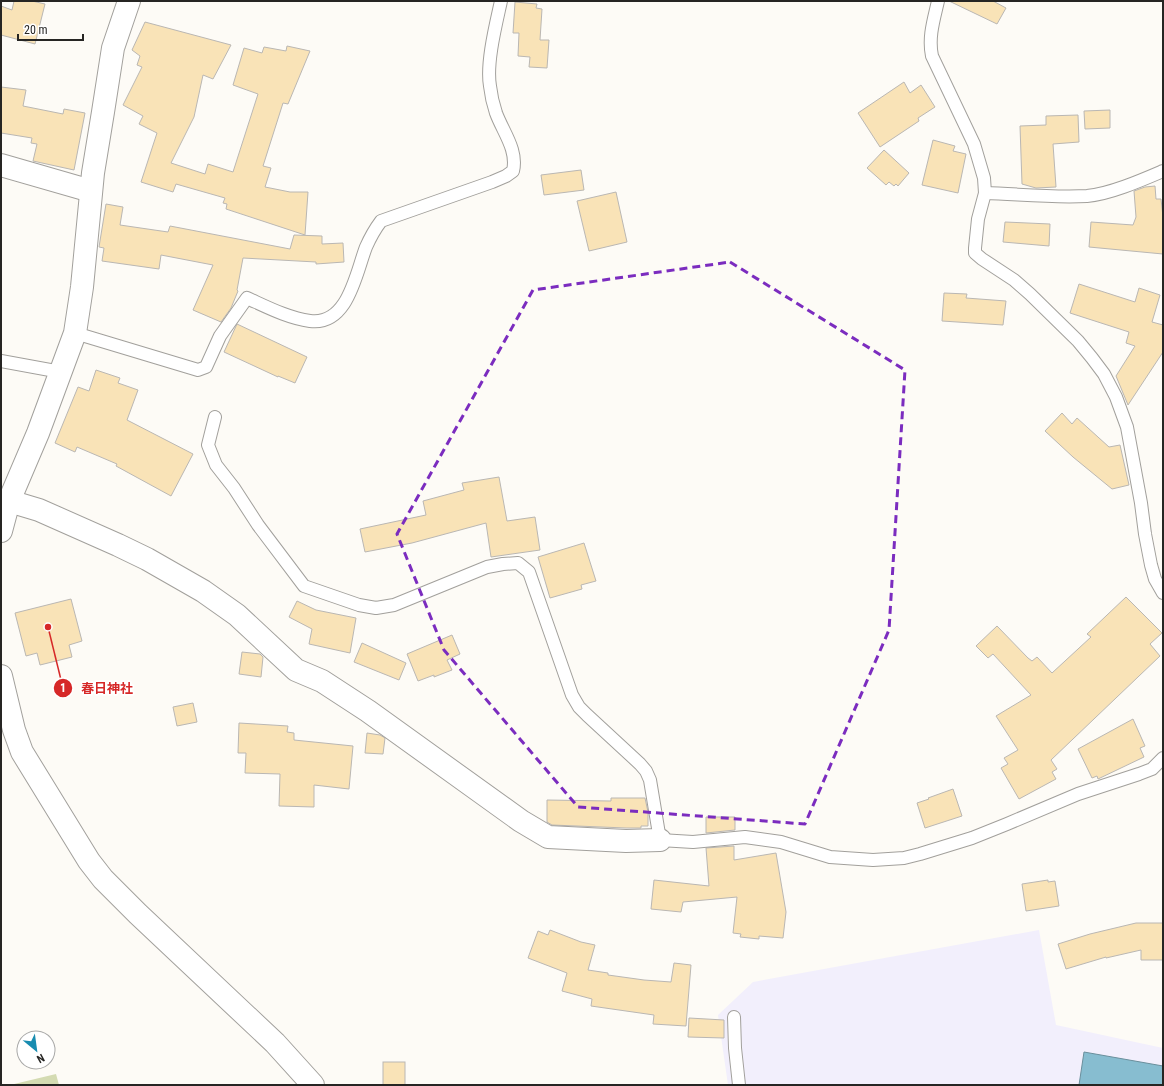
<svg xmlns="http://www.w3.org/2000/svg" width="1164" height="1086" font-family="'Roboto Condensed','Noto Sans JP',sans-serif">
<rect width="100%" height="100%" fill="#fdfbf6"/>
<path fill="#f2effc" d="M 1039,930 L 1056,1025 L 1163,1048 L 1163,1085 L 728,1085 L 718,1015 L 753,982 Z"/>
<path fill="#d4dbb2" d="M 56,1074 L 59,1085 L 10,1085 Z"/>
<path fill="#87bdd0" stroke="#6a8f9c" d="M 1084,1052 L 1163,1066 L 1163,1085 L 1079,1085 Z"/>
<g fill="#f9e3b7" stroke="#bab7b3">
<path d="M 14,1 L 32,1 L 45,4 L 35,44 L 1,35 L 1,6 L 12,10 Z"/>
<path d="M 949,1 L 993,1 L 1006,8 L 997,24 Z"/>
<path d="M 515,2 L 537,4 L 536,8 L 542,9 L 540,40 L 549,40 L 547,68 L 529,67 L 530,57 L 518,56 L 519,33 L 513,33 Z"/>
<path d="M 145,22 L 231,45 L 213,79 L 203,75 L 194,117 L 171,163 L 205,174 L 208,164 L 233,172 L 258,94 L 233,85 L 244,48 L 262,53 L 264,47 L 286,51 L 287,46 L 310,51 L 288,104 L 283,103 L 263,166 L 271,168 L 265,187 L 290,192 L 308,192 L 305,235 L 226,209 L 227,204 L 223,203 L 225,198 L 176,184 L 173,192 L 141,182 L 157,133 L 139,124 L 143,116 L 123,105 L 142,67 L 137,65 L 140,56 L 132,50 Z"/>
<path d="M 904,82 L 910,93 L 921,85 L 935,107 L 918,118 L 919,121 L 880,147 L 858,113 Z"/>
<path d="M 1,87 L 26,90 L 23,106 L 63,114 L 64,109 L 85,113 L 74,170 L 33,161 L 37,144 L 31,143 L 32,138 L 1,133 Z"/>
<path d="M 1110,110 L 1110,128 L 1085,129 L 1084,111 Z"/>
<path d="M 1078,115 L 1079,142 L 1053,144 L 1056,187 L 1036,188 L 1022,184 L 1020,126 L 1046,125 L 1046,116 Z"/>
<path d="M 933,140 L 955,146 L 953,151 L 966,154 L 958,193 L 922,185 Z"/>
<path d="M 884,150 L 909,173 L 898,186 L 896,184 L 894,186 L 889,182 L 886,185 L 867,168 Z"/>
<path d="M 581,170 L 584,190 L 544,195 L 541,175 Z"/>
<path d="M 1155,186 L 1156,199 L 1161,199 L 1163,217 L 1163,254 L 1089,247 L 1091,222 L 1133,225 L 1136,217 L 1134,191 L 1145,187 Z"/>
<path d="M 616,192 L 627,242 L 589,251 L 577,201 Z"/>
<path d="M 106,204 L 123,207 L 120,225 L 168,232 L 170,226 L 290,249 L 294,235 L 322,236 L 322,244 L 343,243 L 344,262 L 316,264 L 316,262 L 243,258 L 237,290 L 238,291 L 231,308 L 221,322 L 193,310 L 213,265 L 161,255 L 159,269 L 102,261 L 104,248 L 99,247 Z"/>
<path d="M 1005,222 L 1050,224 L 1049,246 L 1003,242 Z"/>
<path d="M 1079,284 L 1135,302 L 1139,288 L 1160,295 L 1152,322 L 1163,325 L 1163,352 L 1128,405 L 1116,376 L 1135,346 L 1126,343 L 1129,332 L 1070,313 Z"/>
<path d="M 944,293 L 967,294 L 966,298 L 1006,301 L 1003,325 L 942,321 Z"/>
<path d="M 237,324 L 307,357 L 295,383 L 278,376 L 278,377 L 224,352 Z"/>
<path d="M 96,370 L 120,378 L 118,383 L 138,390 L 127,420 L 193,454 L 171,496 L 116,466 L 117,464 L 77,447 L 75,452 L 55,443 L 78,387 L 89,391 Z"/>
<path d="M 1062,413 L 1072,424 L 1077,418 L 1109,447 L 1120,445 L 1129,485 L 1112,489 L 1073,457 L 1045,431 Z"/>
<path d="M 499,477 L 507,521 L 535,517 L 540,550 L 491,557 L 486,523 L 412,543 L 365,552 L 360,529 L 426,515 L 423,501 L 464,490 L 462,483 Z"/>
<path d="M 584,543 L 596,581 L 581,585 L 582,589 L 550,598 L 538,557 Z"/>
<path d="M 1126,597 L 1162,633 L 1150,644 L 1160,656 L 1051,760 L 1057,769 L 1052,772 L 1056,779 L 1019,799 L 1001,768 L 1008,764 L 1004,758 L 1018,750 L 996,716 L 1031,695 L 993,654 L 988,658 L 976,646 L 997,626 L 1028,658 L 1032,661 L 1037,657 L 1052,673 L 1091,637 L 1087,634 Z"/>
<path d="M 71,599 L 82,641 L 69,645 L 72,657 L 40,665 L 37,653 L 26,656 L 15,613 Z"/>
<path d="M 297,601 L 316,610 L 356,618 L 350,653 L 309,644 L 312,629 L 289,617 Z"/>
<path d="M 452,635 L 460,654 L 447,660 L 452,670 L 434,677 L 434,675 L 418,681 L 407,654 Z"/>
<path d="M 362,643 L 406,663 L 399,680 L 354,662 Z"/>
<path d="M 242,652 L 260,654 L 263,657 L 261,677 L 239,674 Z"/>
<path d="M 193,703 L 197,722 L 177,726 L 173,707 Z"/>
<path d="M 1133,719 L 1145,746 L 1140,748 L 1144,757 L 1098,779 L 1097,776 L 1092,778 L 1078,749 Z"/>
<path d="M 239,723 L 288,726 L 287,732 L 294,733 L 294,740 L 353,746 L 349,789 L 314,785 L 314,807 L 279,806 L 280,774 L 245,773 L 246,753 L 238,753 Z"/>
<path d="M 367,733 L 380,735 L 385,738 L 383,754 L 365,753 Z"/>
<path d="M 953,789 L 962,816 L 925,828 L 917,803 L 929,799 L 928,798 Z"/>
<path d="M 611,798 L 645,798 L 648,812 L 648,826 L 641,826 L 641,828 L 626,828 L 552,825 L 547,822 L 547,800 L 611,801 Z"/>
<path d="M 706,817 L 735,817 L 735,830 L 706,833 Z"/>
<path d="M 734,846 L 734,860 L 776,853 L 786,912 L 783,938 L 759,936 L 759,939 L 740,937 L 741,934 L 733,933 L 737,897 L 683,902 L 681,912 L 651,909 L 654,880 L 709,886 L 706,848 Z"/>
<path d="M 1048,880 L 1048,882 L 1055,881 L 1059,906 L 1026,911 L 1022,884 Z"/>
<path d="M 1136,923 L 1163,923 L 1163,960 L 1141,960 L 1141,950 L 1106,958 L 1106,957 L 1066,969 L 1058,944 L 1090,934 Z"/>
<path d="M 550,930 L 581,942 L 595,945 L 588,970 L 608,973 L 608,975 L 644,980 L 671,982 L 674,963 L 691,965 L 686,1026 L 653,1024 L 654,1015 L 591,1006 L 592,999 L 562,991 L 567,973 L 528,958 L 538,931 L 548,935 Z"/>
<path d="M 689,1018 L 724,1020 L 724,1038 L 688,1037 Z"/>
<rect x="383" y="1062" width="22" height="23"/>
</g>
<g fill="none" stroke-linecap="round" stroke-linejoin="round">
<g stroke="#a2a09c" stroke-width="14">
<g id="lane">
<path d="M 938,1 C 934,19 928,37 932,56 L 974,144 L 984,178 L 985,193 L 978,219 L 975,248 L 975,253 L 982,259 L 1014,280 L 1030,294 L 1078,341 L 1092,358 L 1104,374 L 1116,397 L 1127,427 L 1141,503 L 1145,534 L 1151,565 L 1155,579 L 1163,593"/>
<path d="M 985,193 C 1018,194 1053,198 1087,196 C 1110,194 1142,180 1163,171"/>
<path d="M 75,333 L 198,370 L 206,367 L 220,336 L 247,298 C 267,307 288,318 310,321 C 348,326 356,273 366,247 C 370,238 375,229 381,221 L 492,182 L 506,176 L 513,171 C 518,150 503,132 496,113 C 493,104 491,95 490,86 C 486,63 496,24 501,1"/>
<path d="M 1,361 L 61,372"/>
<path d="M 215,417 L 208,445 L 216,465 L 234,488 L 258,525 L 304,586 L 359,605 L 376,608 L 394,605 L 487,567 L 503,564 L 518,563 L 529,572 L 572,695 L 579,707 L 587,715 L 640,764 L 646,771 L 650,780 L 660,840 L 693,842 L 745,837 L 781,842 L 830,857 L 873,860 L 904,858 L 920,854 L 972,838 L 1007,824 L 1078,794 L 1139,774 L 1152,769 L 1163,758"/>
<path d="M 734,1017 L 735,1048 L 739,1085"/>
</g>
</g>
<g stroke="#a2a09c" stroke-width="24">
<g id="street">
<path d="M 1,165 L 91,191"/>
<path d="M 9,501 L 39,510 L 118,545 L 147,559 L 203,591 L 237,615 L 296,670 L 322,681 L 368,711 L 521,821 L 548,837 L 626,841 L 660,840"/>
</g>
</g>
<g stroke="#a2a09c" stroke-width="24">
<g id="secondary">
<path d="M 1,531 L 9,501 L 38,433 L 75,333 L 82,287 L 93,173 L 103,112 L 113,48 L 129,1"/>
<path d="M 1,676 L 14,730 L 22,752 L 89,861 L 103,879 L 138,914 L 275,1043 L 313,1085"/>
</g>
</g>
<use href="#lane" stroke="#fff" stroke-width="12"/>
<use href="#street" stroke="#fff" stroke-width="22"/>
<use href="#secondary" stroke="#fff" stroke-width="22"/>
</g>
<path fill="none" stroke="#7b2cbf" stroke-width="3" stroke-dasharray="8 5" stroke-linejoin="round" d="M 730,262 L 905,370 L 889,630 L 805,824 L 578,807 L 444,650 L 397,534 L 533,290 Z"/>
<path fill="none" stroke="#d62828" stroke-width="1.5" d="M48 627L63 688"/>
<g fill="#d62828" stroke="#fff" stroke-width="1.5">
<circle cx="48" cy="627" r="4"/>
<circle cx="63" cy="688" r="10"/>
</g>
<g font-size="12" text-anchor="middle" font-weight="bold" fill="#fff">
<text x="63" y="692">1</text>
</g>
<g font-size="13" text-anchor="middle" font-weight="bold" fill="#d62828" stroke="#fff" stroke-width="3.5" stroke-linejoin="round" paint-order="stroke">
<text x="107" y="693">春日神社</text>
</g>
<rect width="1164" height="1086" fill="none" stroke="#262523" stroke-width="4"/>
<g transform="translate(36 1050) rotate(151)"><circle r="19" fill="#ffffff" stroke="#a8a8a7"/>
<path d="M0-3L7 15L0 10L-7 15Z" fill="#188cb0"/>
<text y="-6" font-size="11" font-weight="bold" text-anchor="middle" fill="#262523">N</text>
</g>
<path d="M18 34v6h65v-6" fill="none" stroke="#262523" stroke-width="2"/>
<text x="24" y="34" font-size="12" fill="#262523" stroke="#ffffff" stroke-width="3" paint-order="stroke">20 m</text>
</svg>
